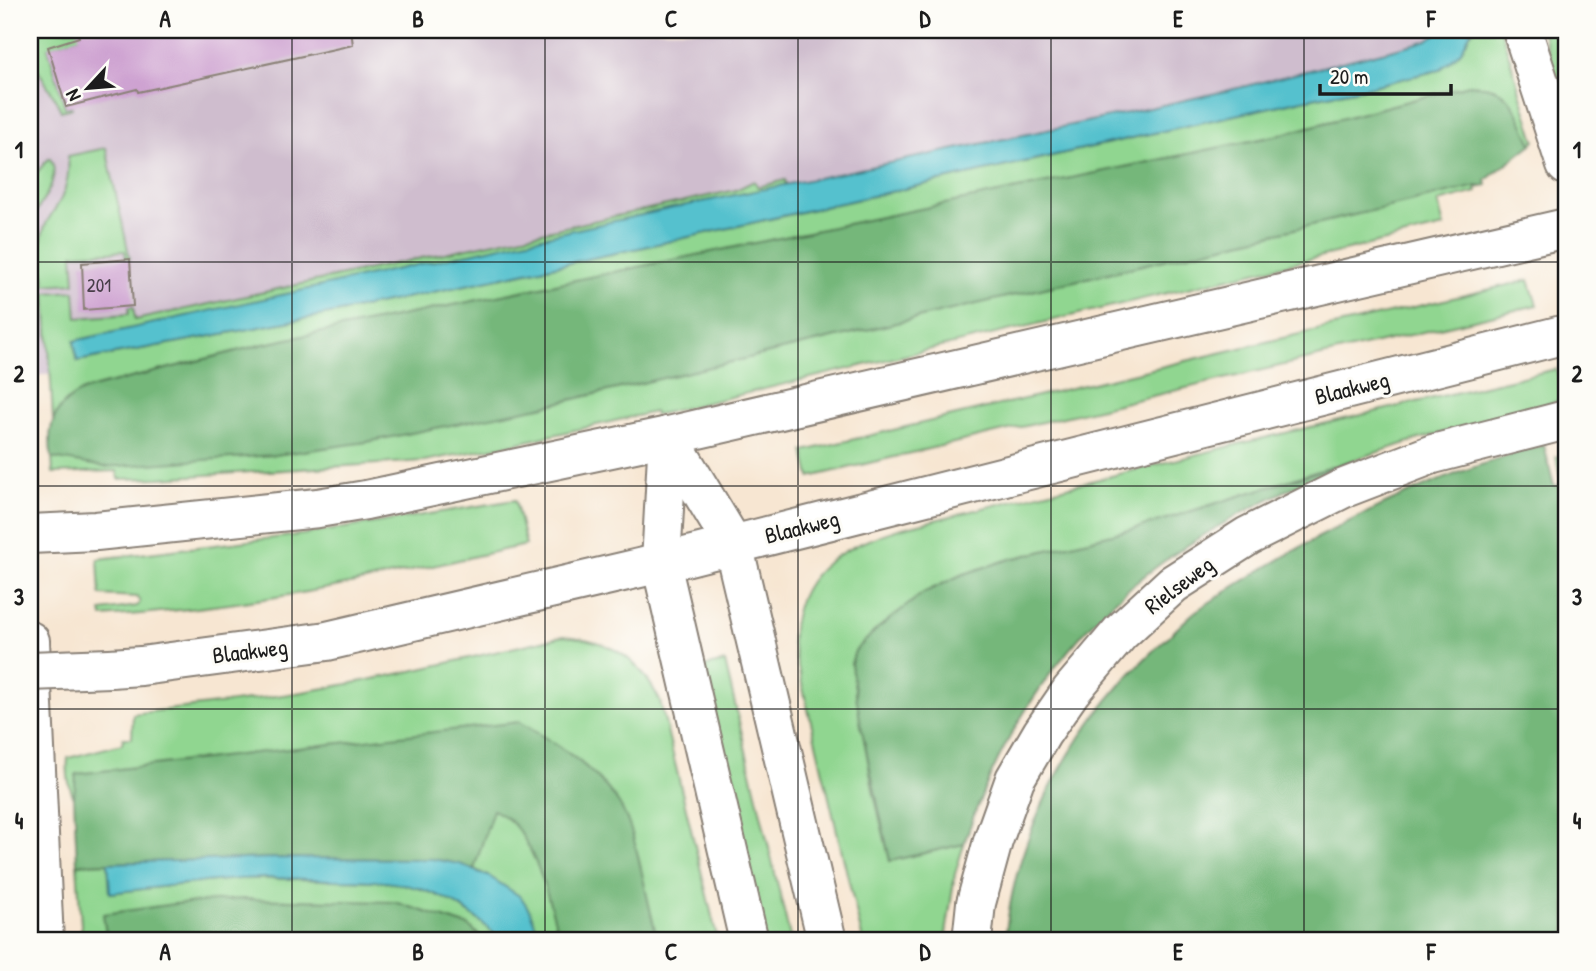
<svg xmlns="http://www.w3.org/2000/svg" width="1596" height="971" font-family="'Patrick Hand',sans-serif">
<rect width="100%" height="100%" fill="#fdfcf7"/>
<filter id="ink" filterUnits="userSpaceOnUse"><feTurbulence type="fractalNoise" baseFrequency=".0143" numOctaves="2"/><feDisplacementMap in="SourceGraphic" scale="14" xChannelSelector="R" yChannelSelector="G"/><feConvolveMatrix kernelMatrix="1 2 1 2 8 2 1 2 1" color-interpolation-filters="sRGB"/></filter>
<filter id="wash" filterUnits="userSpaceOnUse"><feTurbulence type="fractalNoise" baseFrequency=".00686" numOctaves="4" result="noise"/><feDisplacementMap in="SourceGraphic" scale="28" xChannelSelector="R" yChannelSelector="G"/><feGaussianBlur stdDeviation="1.57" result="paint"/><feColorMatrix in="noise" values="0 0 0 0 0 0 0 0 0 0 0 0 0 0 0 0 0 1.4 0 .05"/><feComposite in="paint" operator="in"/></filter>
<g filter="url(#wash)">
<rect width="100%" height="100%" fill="#f7e6d2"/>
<path fill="#cfbdce" d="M 30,30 L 1453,30 L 1455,41 L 30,378 Z"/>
<g fill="#90d690" stroke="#567956" stroke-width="2">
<path d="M 30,30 L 79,30 L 81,37 L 48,48 L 65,107 L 71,106 L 72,108 L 61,111 L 55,98 L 30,57 Z"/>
<path d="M 1472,30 L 1501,30 L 1535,141 L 1532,144 L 1516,111 L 1494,88 L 1469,85 L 1275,136 L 264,344 L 88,389 C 72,397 61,404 53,421 L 46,293 L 75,291 L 77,318 L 129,314 L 129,307 L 133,306 L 135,320 L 736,190 L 754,181 L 758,187 L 785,180 L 786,185 L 673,208 L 74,342 L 77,361 L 335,313 L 644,247 L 1302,100 L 1364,88 L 1439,70 L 1461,51 Z"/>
<path d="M 1542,30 L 1565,30 L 1566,35 L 1566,112 Z"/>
<path d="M 106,148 L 130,259 L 126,260 L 125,251 L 73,254 L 75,283 L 45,285 C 44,268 38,246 44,229 C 46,221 51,216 55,209 C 66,193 70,176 68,156 Z"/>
<path d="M 50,158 C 63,179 39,204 30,223 L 30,181 L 48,159 Z"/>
<path d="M 1477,186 L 1482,187 L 1476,188 L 1477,192 L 1438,202 L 1444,227 L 655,415 L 654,412 L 514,444 L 424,461 L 159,478 L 119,479 L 117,471 L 53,473 L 52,458 L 72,461 L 540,407 Z"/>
<path d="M 1529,280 L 1537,305 L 810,477 L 804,451 Z"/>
<path d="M 1556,369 L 1566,399 L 1416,440 L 1141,527 L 1007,560 L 961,575 L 923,593 L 877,629 L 855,651 L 851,664 L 873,790 L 890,861 L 964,844 L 955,874 L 945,941 L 863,941 L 792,642 C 794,572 838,548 899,529 L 1247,442 Z"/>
<path d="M 1566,448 L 1566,474 L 1560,476 L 1556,457 L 1562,455 L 1561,449 Z"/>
<path d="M 515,500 L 526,545 C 474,556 422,569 370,580 C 282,598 191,611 102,617 L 101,611 L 137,606 L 140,602 L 137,597 L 100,595 L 98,559 L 307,534 Z"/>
<path d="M 564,636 C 611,640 639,658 660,701 L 718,941 L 541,941 L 538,929 L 490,877 L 474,869 L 492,810 L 80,810 C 70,793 66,778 68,758 L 122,744 L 123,738 L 132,738 L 133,714 C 191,707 250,701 308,691 C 394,677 479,655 564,636 Z"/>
<path d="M 725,662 L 791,941 L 762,941 L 699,668 Z"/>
<path d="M 108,863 L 111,893 C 153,888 196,882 239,879 C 269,878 300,879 330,880 C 361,880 392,880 421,889 C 452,899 479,917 501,941 L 82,941 L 77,864 Z"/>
</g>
<g fill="#74b77a" stroke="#486a4b" stroke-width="2">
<path d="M 1469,85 C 1477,86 1485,85 1492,88 C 1514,94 1523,126 1532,144 L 1486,180 L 1487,185 L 1482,187 L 1477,186 L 540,407 L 367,442 L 275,455 L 105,467 L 52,458 C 45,426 56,401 88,389 L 264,344 L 1275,136 Z"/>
<path d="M 1544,445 L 1554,486 L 1566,484 L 1566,941 L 1005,941 C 1016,822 1081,714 1169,636 C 1178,628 1187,618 1196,611 C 1206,604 1217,598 1227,591 C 1257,572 1288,554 1319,537 C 1390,499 1466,466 1544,445 Z"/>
<path d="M 1354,460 C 1287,488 1222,520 1163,562 C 1068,629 999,734 964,844 L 890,861 L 861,726 L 851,664 L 855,651 L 877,629 L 923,593 L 961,575 L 1007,560 L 1141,527 Z"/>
<path d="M 519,722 C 555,743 590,764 615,798 C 631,819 636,848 642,873 C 647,896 652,919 658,941 L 560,941 C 551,906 536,843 508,819 C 503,815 498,813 493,810 L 474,869 L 446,861 L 417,859 L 274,858 L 77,864 L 74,798 L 76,774 Z"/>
<path d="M 241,899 L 395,902 L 469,926 L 485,941 L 107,941 L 103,914 L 174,904 Z"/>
</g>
<g fill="#55c1ce" stroke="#386e75" stroke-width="2">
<path d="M 1442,30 L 1472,30 L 1461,51 L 1450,62 L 1439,70 L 1364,88 L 1302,100 L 644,247 L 335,313 L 77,361 L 74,341 L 78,340 L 673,208 L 1100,119 L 1230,90 L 1414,44 L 1427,40 Z"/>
<path d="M 274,858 L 432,859 L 460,864 L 490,877 L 521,897 L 530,911 L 541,941 L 501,941 C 479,917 452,899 421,889 C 392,880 360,880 330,880 C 300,879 269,877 239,879 C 196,882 153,888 110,893 L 108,863 Z"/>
</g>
<g id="blocks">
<g fill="#cea2d1">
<path d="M 77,30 L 351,30 L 353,45 L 138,92 L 137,89 L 66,107 L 48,47 L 79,37 Z"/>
<path d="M 130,259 L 133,306 L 84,310 L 82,263 Z"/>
</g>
</g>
</g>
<g filter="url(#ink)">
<use href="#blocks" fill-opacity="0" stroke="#8a8177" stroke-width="2"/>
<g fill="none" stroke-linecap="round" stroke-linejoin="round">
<g stroke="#8a8177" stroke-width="42">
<g id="minor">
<path d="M 1522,30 L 1566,165"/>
<path d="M 30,641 L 44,941"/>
<path d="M 972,941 L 976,903 L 993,841 L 1015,779 L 1042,733 L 1071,691 L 1120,633 L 1173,584 L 1248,536 L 1342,489 L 1433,454 L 1566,420"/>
</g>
</g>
<g stroke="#8a8177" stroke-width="42">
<g id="secondary">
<path d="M 30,534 L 96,531 L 318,508 L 366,500 L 668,436 L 1566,228"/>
<path d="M 110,668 L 141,666 L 327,641 L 661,563 L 1566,334"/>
</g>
</g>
<g stroke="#8a8177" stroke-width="42">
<g id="motorway">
<path d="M 668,436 L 733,544 L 827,941"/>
<path d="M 668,436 L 661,563 L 749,941"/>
</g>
</g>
<use href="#minor" stroke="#fff" stroke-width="38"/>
<use href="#secondary" stroke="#fff" stroke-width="38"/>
<use href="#motorway" stroke="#fff" stroke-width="38"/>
<g stroke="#8a8177" stroke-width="42" stroke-linecap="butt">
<path id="secondary-bridge" d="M 30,671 L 110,668"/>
</g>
<use href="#secondary-bridge" stroke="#fff" stroke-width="38"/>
</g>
</g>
<path fill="none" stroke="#1c1c1c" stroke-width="2" stroke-opacity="0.55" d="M 292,30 L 292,941M 545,30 L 545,941M 798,30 L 798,941M 1051,30 L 1051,941M 1304,30 L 1304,941M 30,262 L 1566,262M 30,486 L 1566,486M 30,709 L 1566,709"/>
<g text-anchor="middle" stroke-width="6" stroke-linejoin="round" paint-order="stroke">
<g font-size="19" fill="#483e49">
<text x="99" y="292">201</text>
</g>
<g font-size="23" fill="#1c1c1c" stroke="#fdfcf7">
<text transform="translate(1352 388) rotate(-14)" y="8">Blaakweg</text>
<text transform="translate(802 527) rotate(-14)" y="8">Blaakweg</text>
<text transform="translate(1179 585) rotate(-37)" y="8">Rielseweg</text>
<text transform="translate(250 651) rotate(-7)" y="8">Blaakweg</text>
</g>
</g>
<rect width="1596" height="971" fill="none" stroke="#fdfcf7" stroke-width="77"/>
<g transform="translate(88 88) rotate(244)" stroke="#fdfcf7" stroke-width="5" paint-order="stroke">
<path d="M0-5L12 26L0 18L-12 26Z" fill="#1c1c1c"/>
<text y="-10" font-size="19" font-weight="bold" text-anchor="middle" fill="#1c1c1c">N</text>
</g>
<path d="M1320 84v10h131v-10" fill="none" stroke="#1c1c1c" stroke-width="3.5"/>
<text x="1330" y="84" font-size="21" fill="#1c1c1c" stroke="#fdfcf7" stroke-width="5" paint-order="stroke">20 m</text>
<rect x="38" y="38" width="1520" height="894" fill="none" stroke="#1c1c1c" stroke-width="2.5"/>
<g font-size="23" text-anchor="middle" font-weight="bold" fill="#1c1c1c">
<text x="165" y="27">A</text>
<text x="418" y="27">B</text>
<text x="671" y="27">C</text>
<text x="925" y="27">D</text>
<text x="1178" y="27">E</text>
<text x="1431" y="27">F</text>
<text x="19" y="158">1</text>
<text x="1577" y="158">1</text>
<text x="19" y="382">2</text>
<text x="1577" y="382">2</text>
<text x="19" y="605">3</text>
<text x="1577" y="605">3</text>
<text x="19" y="829">4</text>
<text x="1577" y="829">4</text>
<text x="165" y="960">A</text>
<text x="418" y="960">B</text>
<text x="671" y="960">C</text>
<text x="925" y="960">D</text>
<text x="1178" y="960">E</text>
<text x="1431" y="960">F</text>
</g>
</svg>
